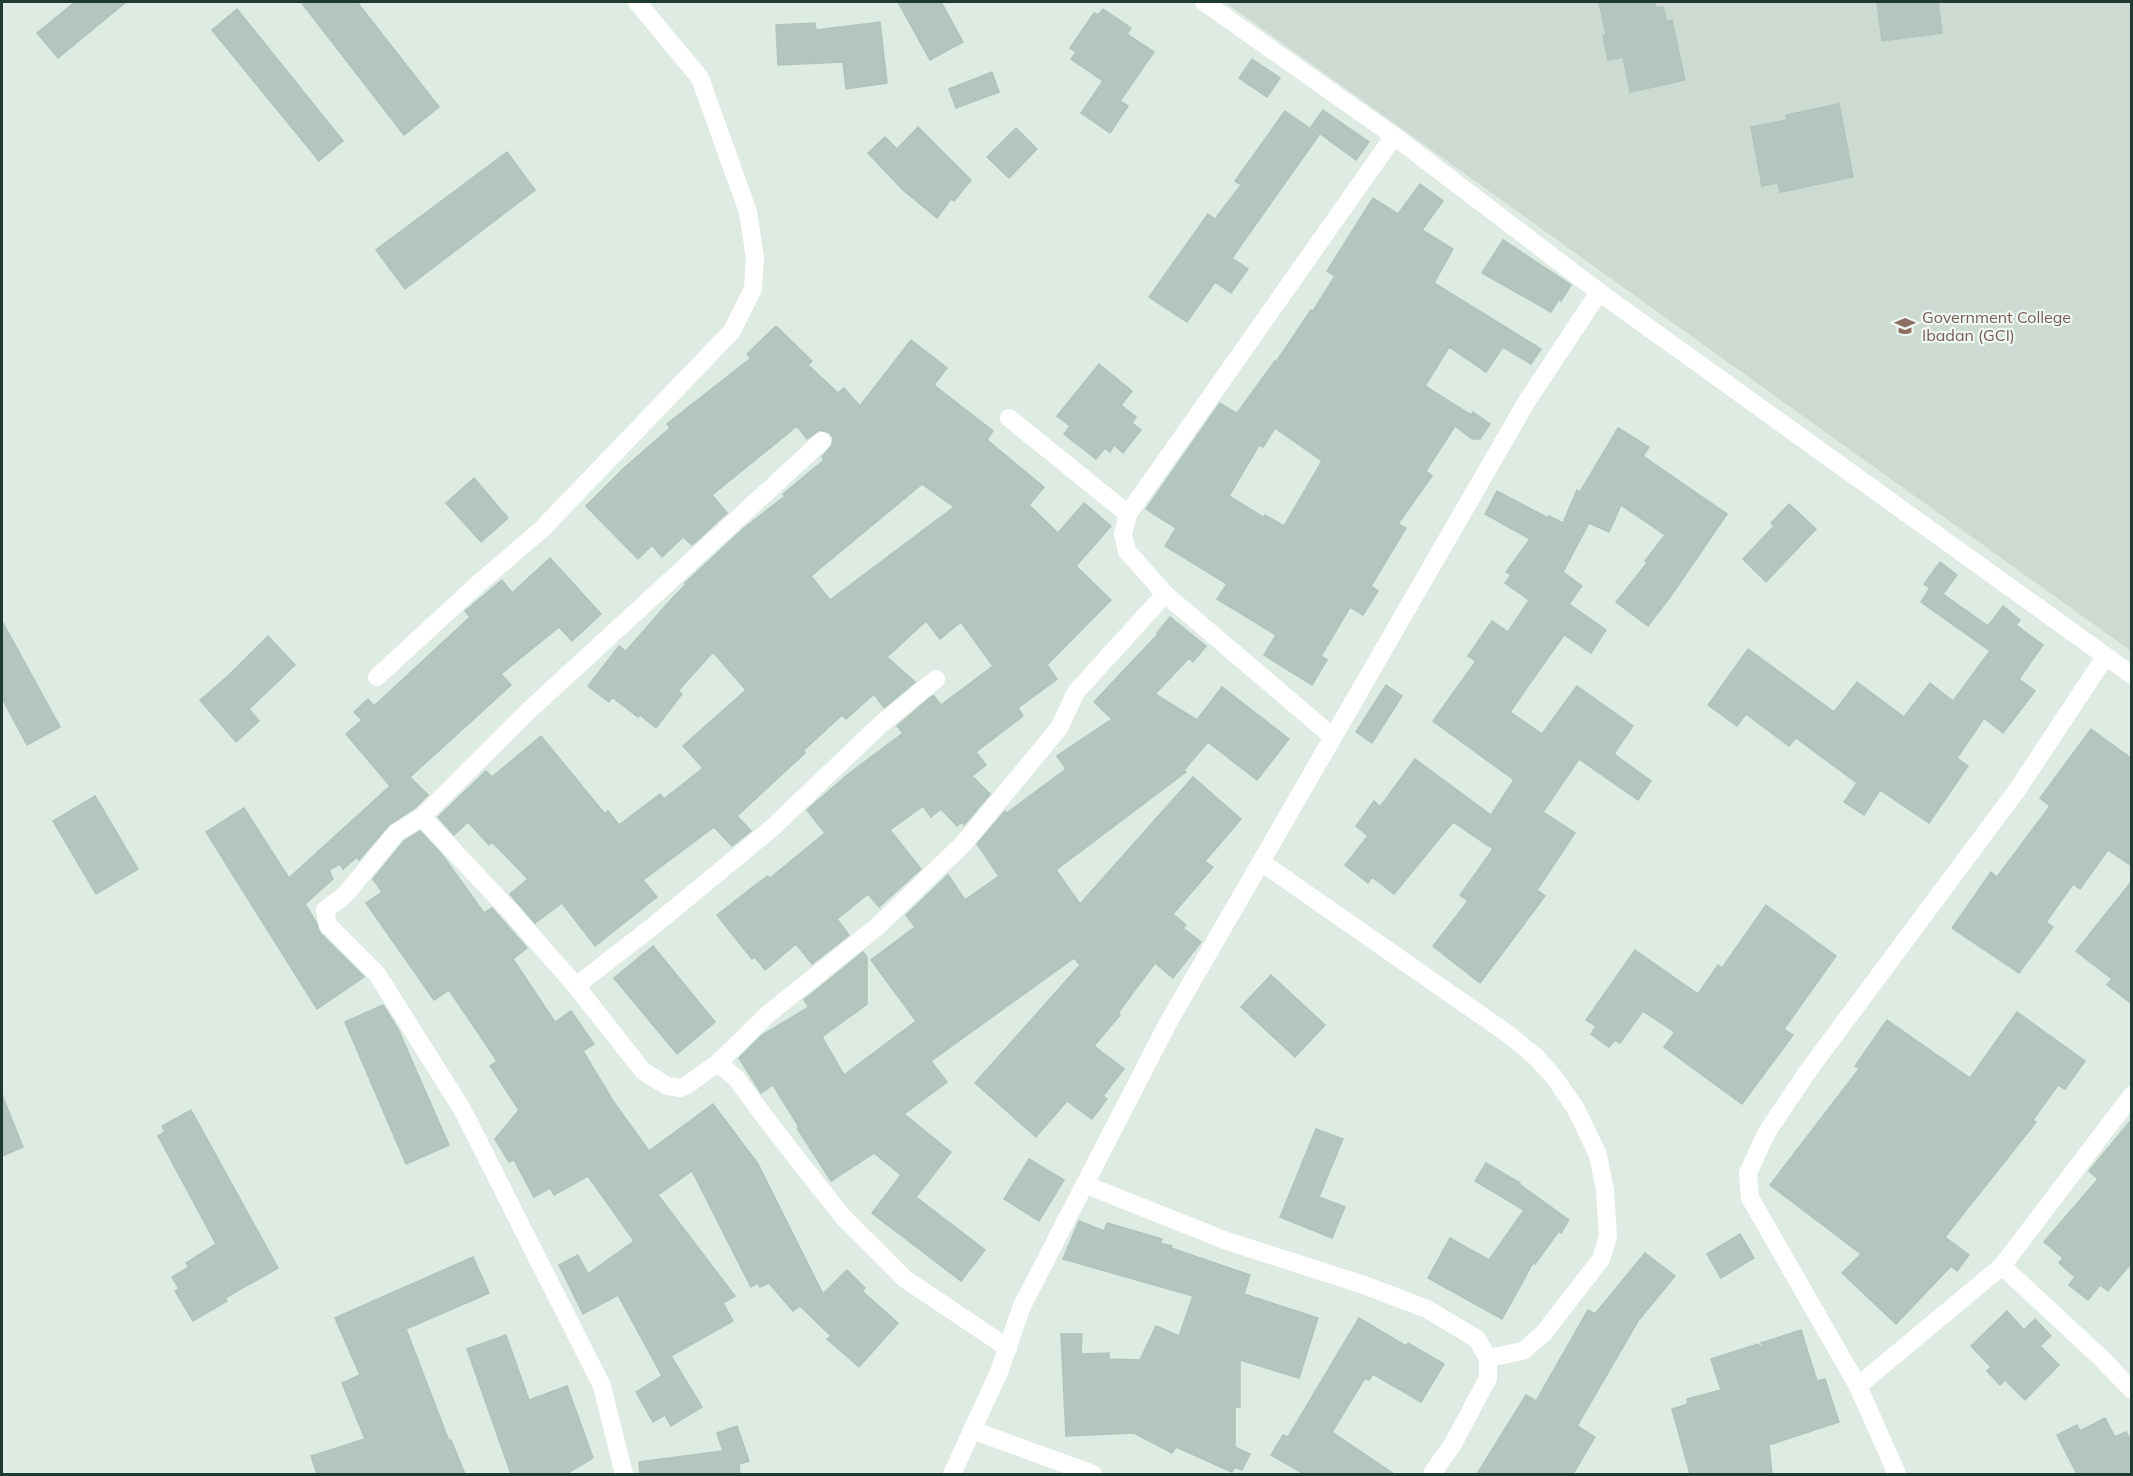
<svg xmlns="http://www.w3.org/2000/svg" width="2133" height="1476" font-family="Mulish,sans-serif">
<rect width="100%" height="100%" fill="#deebe3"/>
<path fill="#ccdad2" d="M 1225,2 L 2131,2 L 2131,651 Z"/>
<g fill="#b3c5bc" stroke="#b0c4ba" stroke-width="1.5" fill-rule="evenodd">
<path d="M 75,2 L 126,2 L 58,58 L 37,33 Z"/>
<path d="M 301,2 L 357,2 L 439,107 L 404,135 Z"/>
<path d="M 898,2 L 941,2 L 963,42 L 930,60 Z"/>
<path d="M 1599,2 L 1655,2 L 1656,8 L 1663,7 L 1667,22 L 1672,20 L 1685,80 L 1630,92 L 1623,57 L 1608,60 L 1603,36 L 1606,35 Z"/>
<path d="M 1877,2 L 1938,2 L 1942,33 L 1882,41 Z"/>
<path d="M 237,9 L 343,141 L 319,161 L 212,30 Z"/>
<path d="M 1103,9 L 1131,28 L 1127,34 L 1154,52 L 1120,101 L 1128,106 L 1110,133 L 1081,113 L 1103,81 L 1071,59 L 1076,52 L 1070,48 L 1094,13 L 1098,15 Z"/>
<path d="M 880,22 L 887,83 L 846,89 L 843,62 L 778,65 L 776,25 L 815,23 L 816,30 Z"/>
<path d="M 1252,59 L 1280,78 L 1267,97 L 1239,78 Z"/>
<path d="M 992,72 L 999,92 L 956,108 L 949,89 Z"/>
<path d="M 1839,104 L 1853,177 L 1780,192 L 1778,183 L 1762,186 L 1751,127 L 1787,120 L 1786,115 Z"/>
<path d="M 1323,110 L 1369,142 L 1356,160 L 1311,127 Z"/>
<path d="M 1285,111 L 1319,135 L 1232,258 L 1248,269 L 1231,293 L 1215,282 L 1187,322 L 1149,297 L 1208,214 L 1215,219 L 1241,185 L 1235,181 Z"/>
<path d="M 918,127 L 971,180 L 954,201 L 951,199 L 937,218 L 903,190 L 868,153 L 885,137 L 897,149 Z"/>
<path d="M 1016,128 L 1037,149 L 1009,178 L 987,157 Z"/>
<path d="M 507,152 L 535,190 L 405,289 L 376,250 Z"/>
<path d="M 1420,184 L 1443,201 L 1422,230 L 1453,249 L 1434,283 L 1541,349 L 1531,364 L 1503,347 L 1486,372 L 1449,347 L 1425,386 L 1471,415 L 1473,412 L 1490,424 L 1480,439 L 1472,439 L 1455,426 L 1426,471 L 1432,476 L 1398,524 L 1406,528 L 1371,586 L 1378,591 L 1363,615 L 1350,607 L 1321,656 L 1327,660 L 1312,685 L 1264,655 L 1276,635 L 1217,599 L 1227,584 L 1165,546 L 1176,528 L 1146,509 L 1220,403 L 1236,413 L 1238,412 L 1275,361 L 1276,362 L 1311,310 L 1313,311 L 1335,276 L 1327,271 L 1373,198 L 1398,214 ZM 1275,428 L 1322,461 L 1284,526 L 1265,515 L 1263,517 L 1229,496 L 1259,445 L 1263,447 Z"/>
<path d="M 1503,240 L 1571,285 L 1561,301 L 1559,299 L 1551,312 L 1482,273 Z"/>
<path d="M 776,326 L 812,361 L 808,365 L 838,393 L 844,388 L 860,406 L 911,340 L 947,368 L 934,385 L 993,431 L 987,440 L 1044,487 L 1029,505 L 1058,533 L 1084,503 L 1111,526 L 1076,566 L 1111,600 L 1047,665 L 1057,679 L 1018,708 L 1023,716 L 976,752 L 986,765 L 972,776 L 990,794 L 964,825 L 962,822 L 957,826 L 941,809 L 931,817 L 923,806 L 890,830 L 921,869 L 879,907 L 868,894 L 837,919 L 849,935 L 812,964 L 796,944 L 765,970 L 755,957 L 752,959 L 717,915 L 754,886 L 768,876 L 770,878 L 825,833 L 807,810 L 847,775 L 903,733 L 897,726 L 931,697 L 934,696 L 941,705 L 993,666 L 961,622 L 940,639 L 926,621 L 887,657 L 915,682 L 884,708 L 874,694 L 846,719 L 842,715 L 804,750 L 805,753 L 737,816 L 751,831 L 732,846 L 714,827 L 643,880 L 657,897 L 595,946 L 562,903 L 535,923 L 510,894 L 528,879 L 492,842 L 489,845 L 468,822 L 454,835 L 438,817 L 486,771 L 492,777 L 541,736 L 605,814 L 608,811 L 619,825 L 660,794 L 664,799 L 703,768 L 683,746 L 746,690 L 713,652 L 678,691 L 682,694 L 656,728 L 640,715 L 638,717 L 612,697 L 609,702 L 588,686 L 619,646 L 626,651 L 667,604 L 686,584 L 685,583 L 744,528 L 785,496 L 783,494 L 824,460 L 822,457 L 832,445 L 833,438 L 830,433 L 820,430 L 807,439 L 797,426 L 712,495 L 727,513 L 692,545 L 683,537 L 662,557 L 652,545 L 638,559 L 586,506 L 624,468 L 670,428 L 667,424 L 751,358 L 747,354 ZM 922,484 L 954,507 L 830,600 L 811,576 Z"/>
<path d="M 1099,364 L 1132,391 L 1121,405 L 1136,417 L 1132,423 L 1141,430 L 1123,453 L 1114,445 L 1110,452 L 1105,448 L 1096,459 L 1064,434 L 1070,426 L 1057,416 Z"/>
<path d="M 1618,428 L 1649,447 L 1643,456 L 1727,514 L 1673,593 L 1648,626 L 1616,602 L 1647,563 L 1645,561 L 1665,535 L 1621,505 L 1609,532 L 1589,523 L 1563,572 L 1582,586 L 1569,604 L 1606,630 L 1591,653 L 1564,635 L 1510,712 L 1542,734 L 1577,686 L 1633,726 L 1614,754 L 1651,781 L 1638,800 L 1579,759 L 1543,812 L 1575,833 L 1537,890 L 1545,896 L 1480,983 L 1433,946 L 1468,901 L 1460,895 L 1493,849 L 1453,822 L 1394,894 L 1372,877 L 1368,883 L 1345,865 L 1368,836 L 1356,826 L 1374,801 L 1380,807 L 1415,759 L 1491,815 L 1514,780 L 1433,721 L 1476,661 L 1468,656 L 1492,621 L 1508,632 L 1529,600 L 1505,583 L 1511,575 L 1506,572 L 1530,539 L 1485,514 L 1497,491 L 1548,518 L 1549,516 L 1563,523 L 1577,490 L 1580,492 Z"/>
<path d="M 474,478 L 508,518 L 481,542 L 446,503 Z"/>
<path d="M 1789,504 L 1816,529 L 1766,582 L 1743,559 L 1774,526 L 1771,523 Z"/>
<path d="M 550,558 L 601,614 L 572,641 L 559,627 L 501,674 L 511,685 L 410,777 L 428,795 L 415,808 L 389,825 L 359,860 L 357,857 L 343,869 L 340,864 L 329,870 L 333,879 L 305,904 L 316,922 L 320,933 L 364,977 L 317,1009 L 206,832 L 244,808 L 289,878 L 390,786 L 346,734 L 362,720 L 354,712 L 368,699 L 374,706 L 470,617 L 465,611 L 502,580 L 512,593 Z"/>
<path d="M 1940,562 L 1957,575 L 1943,594 L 1988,626 L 2003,606 L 2020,620 L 2016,625 L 2043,645 L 2019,679 L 2035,691 L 2003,733 L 1984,718 L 1957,758 L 1968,766 L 1929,823 L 1880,790 L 1864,815 L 1844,802 L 1857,783 L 1796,738 L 1789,746 L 1746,714 L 1737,726 L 1708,705 L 1748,649 L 1834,712 L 1857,682 L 1904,717 L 1930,683 L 1953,701 L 1990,651 L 1921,602 L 1930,588 L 1924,584 Z"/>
<path d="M 1170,617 L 1206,646 L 1193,662 L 1189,658 L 1155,694 L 1197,720 L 1222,687 L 1289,739 L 1257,780 L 1208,742 L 1184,770 L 1186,772 L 1056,870 L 1080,904 L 1193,777 L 1241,819 L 1205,861 L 1213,867 L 1173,914 L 1186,925 L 1183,928 L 1201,942 L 1173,978 L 1155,963 L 1118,1013 L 1120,1015 L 1094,1046 L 1124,1069 L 1103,1096 L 1107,1099 L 1092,1119 L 1067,1101 L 1036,1137 L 975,1083 L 1080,965 L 1074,958 L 931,1061 L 947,1082 L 904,1114 L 951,1152 L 916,1197 L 985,1250 L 961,1281 L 872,1213 L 901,1175 L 874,1153 L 831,1181 L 797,1128 L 799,1127 L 773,1085 L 761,1093 L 739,1058 L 762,1035 L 809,1007 L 804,1000 L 863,952 L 867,957 L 867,1004 L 822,1037 L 844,1075 L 916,1021 L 871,960 L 915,927 L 906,915 L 948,875 L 965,900 L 999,876 L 977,844 L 1005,811 L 1007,813 L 1066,769 L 1057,756 L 1112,719 L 1094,702 L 1158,634 L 1157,633 Z"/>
<path d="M 2,621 L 60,727 L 27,745 L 2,698 Z"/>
<path d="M 268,636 L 295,665 L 249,709 L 259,721 L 236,742 L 200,700 L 228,676 Z"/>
<path d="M 1386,685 L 1402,696 L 1372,743 L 1356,732 Z"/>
<path d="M 2091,729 L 2132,759 L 2132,866 L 2108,850 L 2080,889 L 2073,884 L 2046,922 L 2053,927 L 2019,973 L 1952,928 L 1991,872 L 1997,877 L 2050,806 L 2040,798 Z"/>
<path d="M 95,796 L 138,869 L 96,894 L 53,821 Z"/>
<path d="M 420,831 L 443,856 L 484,913 L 492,908 L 527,948 L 513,959 L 555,1022 L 571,1011 L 594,1044 L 583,1051 L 613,1101 L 649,1151 L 713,1104 L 758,1164 L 823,1294 L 847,1270 L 865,1288 L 862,1291 L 898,1323 L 859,1367 L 827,1339 L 831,1336 L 800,1306 L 793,1311 L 769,1283 L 760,1287 L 758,1283 L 751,1287 L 692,1171 L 658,1195 L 735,1296 L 723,1303 L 733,1321 L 671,1356 L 702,1407 L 671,1426 L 665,1415 L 653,1422 L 636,1392 L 662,1376 L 618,1295 L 583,1314 L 559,1265 L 578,1255 L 588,1274 L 634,1241 L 588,1176 L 554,1195 L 550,1188 L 534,1197 L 514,1160 L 509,1162 L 495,1139 L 519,1110 L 490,1066 L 497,1061 L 449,990 L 434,1000 L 366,903 L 382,892 L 373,879 L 404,841 Z"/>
<path d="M 2132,881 L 2132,1004 L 2107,985 L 2112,979 L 2076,951 Z"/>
<path d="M 1766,905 L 1836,956 L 1784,1029 L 1793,1035 L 1742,1104 L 1664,1047 L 1675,1032 L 1643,1011 L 1620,1043 L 1615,1040 L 1609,1047 L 1591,1034 L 1596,1026 L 1586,1020 L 1635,950 L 1698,994 L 1718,965 L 1722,968 Z"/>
<path d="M 653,946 L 715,1022 L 677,1054 L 614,978 Z"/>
<path d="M 1271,975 L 1325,1025 L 1295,1057 L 1241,1007 Z"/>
<path d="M 383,1005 L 398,1029 L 449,1145 L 406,1164 L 345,1022 Z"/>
<path d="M 2017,1012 L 2085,1061 L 2065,1089 L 2058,1085 L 2033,1120 L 2036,1122 L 1945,1237 L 1969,1255 L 1957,1271 L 1951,1266 L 1896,1324 L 1842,1273 L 1861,1254 L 1770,1185 L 1859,1069 L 1855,1066 L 1887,1020 L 1970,1078 Z"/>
<path d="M 2,1095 L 23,1147 L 2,1156 Z"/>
<path d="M 191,1110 L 278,1268 L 225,1298 L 227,1301 L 193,1321 L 175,1291 L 179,1289 L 172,1277 L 189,1267 L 186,1263 L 216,1244 L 158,1136 L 165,1132 L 162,1126 Z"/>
<path d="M 2132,1119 L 2132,1262 L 2108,1291 L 2100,1285 L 2088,1300 L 2069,1285 L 2075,1277 L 2059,1263 L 2063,1258 L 2044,1242 L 2098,1179 L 2089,1171 Z"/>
<path d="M 1316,1129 L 1343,1139 L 1319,1197 L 1345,1207 L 1332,1238 L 1280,1217 Z"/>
<path d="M 1029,1159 L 1064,1180 L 1039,1221 L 1004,1199 Z"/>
<path d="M 1486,1163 L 1520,1183 L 1519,1184 L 1569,1220 L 1561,1233 L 1559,1231 L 1535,1264 L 1533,1263 L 1502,1319 L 1428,1278 L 1450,1238 L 1489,1260 L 1524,1210 L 1475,1181 Z"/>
<path d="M 1079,1221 L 1104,1231 L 1107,1223 L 1162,1239 L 1160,1243 L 1172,1246 L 1171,1248 L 1250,1275 L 1244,1294 L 1318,1318 L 1299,1378 L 1240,1360 L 1240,1407 L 1235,1407 L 1235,1447 L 1250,1454 L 1242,1470 L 1235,1467 L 1232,1472 L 1176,1447 L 1172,1453 L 1134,1433 L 1066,1436 L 1061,1334 L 1082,1334 L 1081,1354 L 1109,1353 L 1109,1359 L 1140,1360 L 1156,1326 L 1179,1336 L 1193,1296 L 1063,1259 Z"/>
<path d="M 1740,1234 L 1754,1258 L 1721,1278 L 1707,1254 Z"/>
<path d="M 1645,1253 L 1675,1276 L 1638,1321 L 1577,1426 L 1595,1437 L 1573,1474 L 1477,1474 L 1526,1395 L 1536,1401 L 1588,1310 L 1595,1314 Z"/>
<path d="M 473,1257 L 489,1293 L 406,1329 L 449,1441 L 451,1440 L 465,1474 L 317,1474 L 311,1456 L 365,1439 L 342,1383 L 360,1375 L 335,1318 Z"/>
<path d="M 2007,1311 L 2024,1330 L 2035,1319 L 2051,1336 L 2040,1346 L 2059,1365 L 2025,1400 L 2005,1380 L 2000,1385 L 1987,1371 L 1991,1367 L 1971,1346 Z"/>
<path d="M 1359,1318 L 1406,1346 L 1408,1343 L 1444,1364 L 1421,1402 L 1373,1374 L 1369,1380 L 1365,1378 L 1332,1432 L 1394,1474 L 1304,1474 L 1271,1455 L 1283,1435 L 1288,1437 Z"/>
<path d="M 1801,1330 L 1817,1381 L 1825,1379 L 1839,1422 L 1769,1445 L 1772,1474 L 1690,1474 L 1672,1409 L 1688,1404 L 1687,1399 L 1721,1390 L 1711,1359 L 1758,1344 L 1765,1350 L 1761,1343 Z"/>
<path d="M 506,1335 L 529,1400 L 567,1386 L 593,1458 L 566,1474 L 511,1474 L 467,1349 Z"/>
<path d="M 2105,1418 L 2115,1437 L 2126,1432 L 2132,1443 L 2132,1474 L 2077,1474 L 2057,1435 L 2077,1425 L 2080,1431 Z"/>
<path d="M 737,1426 L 749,1461 L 739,1464 L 740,1474 L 640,1474 L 639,1462 L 723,1451 L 717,1433 Z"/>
</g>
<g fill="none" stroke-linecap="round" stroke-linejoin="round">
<g stroke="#fff" stroke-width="18">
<path d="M 1204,2 L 1394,136 L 1599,292 L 2132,675"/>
<path d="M 1009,418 L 1128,514"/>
<path d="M 377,677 L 479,583 L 541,530 L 732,331 L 753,289 L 755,258 L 748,212 L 700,78 L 637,2"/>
<path d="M 1333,737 L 1165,594 L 1127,551 L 1123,534 L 1128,514 L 1394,136"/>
<path d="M 422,817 L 510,911 L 576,986 L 643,1071 L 667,1086 L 680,1088 L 687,1085 L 718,1063 L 768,1014 L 878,926 L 964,843 L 1059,728 L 1076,692 L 1165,594"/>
<path d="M 1261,862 L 1508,1034 L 1537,1058 L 1554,1077 L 1576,1109 L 1598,1155 L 1605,1190 L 1608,1237 L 1601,1259 L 1543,1334 L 1523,1351 L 1488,1358"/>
<path d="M 576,986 L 657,923 L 772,828 L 880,725 L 936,679"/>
<path d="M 718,1063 L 736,1078 L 773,1128 L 843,1217 L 905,1279 L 1008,1348"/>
<path d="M 1086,1185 L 1227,1241 L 1364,1285 L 1427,1309 L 1477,1339 L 1488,1358 L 1488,1378 L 1453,1444 L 1433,1472"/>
<path d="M 2002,1266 L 2100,1357 L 2132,1390"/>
<path d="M 1858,1386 L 2002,1266 L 2132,1095"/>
<path d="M 972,1430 L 1093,1474"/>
<path d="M 624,1474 L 602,1386 L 462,1109 L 377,974 L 328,925 L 325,910 L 345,895 L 397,832 L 422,817 L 524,715 L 822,441"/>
<path d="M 952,1474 L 999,1372 L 1022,1306 L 1168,1023 L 1527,401 L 1599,292"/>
<path d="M 1897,1474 L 1858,1386 L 1750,1198 L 1748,1173 L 1767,1132 L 1808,1071 L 2017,790 L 2105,657"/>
</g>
</g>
<defs>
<g id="school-bare" transform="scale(1.62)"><path d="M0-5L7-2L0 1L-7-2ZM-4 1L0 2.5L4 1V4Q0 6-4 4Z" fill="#8d6e63" stroke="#eff7f2" stroke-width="2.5" paint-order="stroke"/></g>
</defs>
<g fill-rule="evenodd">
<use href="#school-bare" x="1905" y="326"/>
</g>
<g text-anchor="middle" stroke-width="4.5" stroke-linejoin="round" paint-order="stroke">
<g font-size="16" fill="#785e54" stroke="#eff7f2" text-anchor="start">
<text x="1922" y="323">Government College<tspan x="1922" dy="18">Ibadan (GCI)</tspan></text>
</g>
</g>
<rect width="2133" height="1476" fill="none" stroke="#1f3b30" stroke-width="6"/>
</svg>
